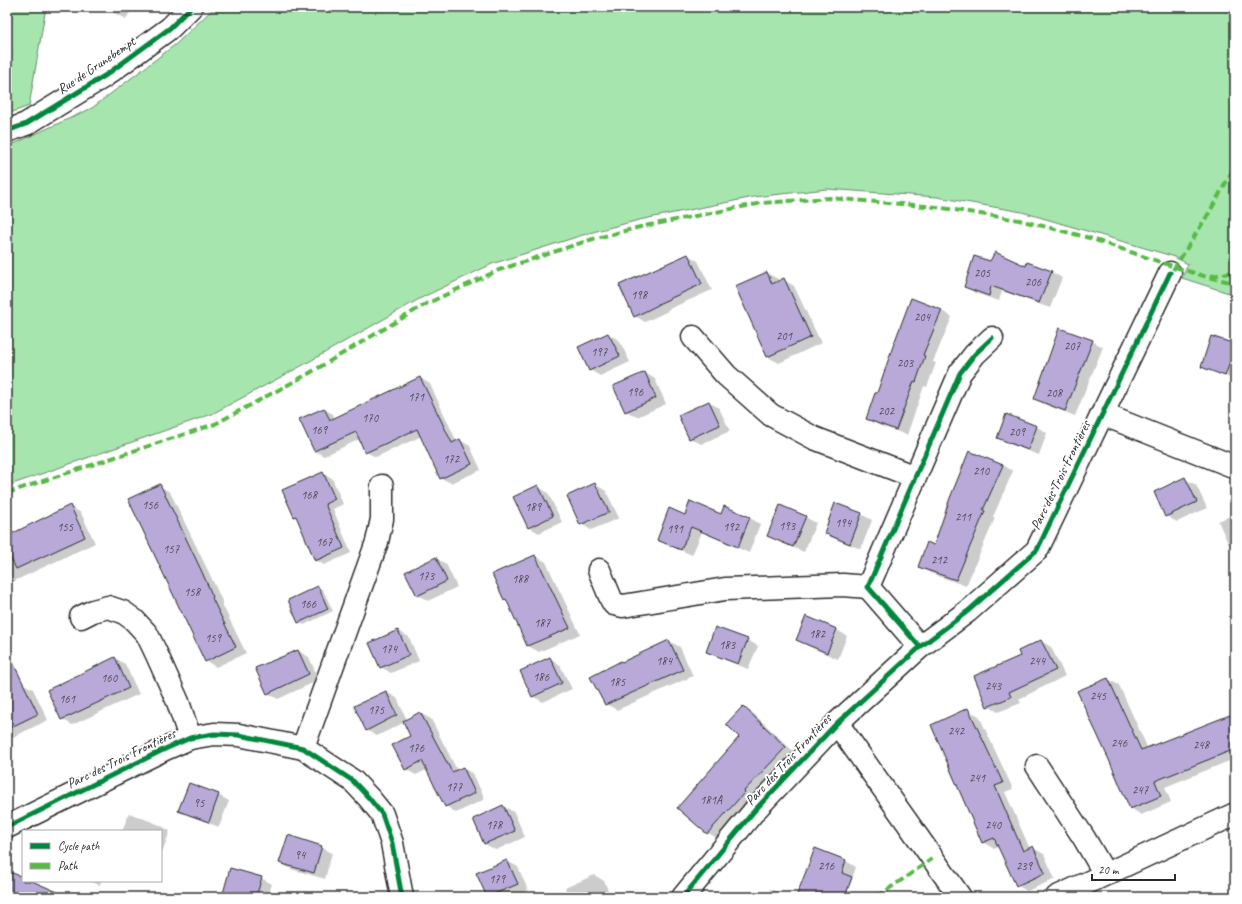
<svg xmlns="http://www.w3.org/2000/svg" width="1242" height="904" font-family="Caveat,sans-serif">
<rect width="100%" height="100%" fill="#fff"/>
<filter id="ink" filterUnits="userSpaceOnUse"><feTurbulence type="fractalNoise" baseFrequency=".025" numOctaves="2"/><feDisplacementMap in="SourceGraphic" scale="8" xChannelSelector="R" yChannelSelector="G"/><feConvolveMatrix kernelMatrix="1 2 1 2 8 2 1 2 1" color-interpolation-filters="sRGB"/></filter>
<g filter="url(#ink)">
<g fill="#a6e5ad" stroke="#68886c">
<path d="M 7,7 L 46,7 L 29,106 L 7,114 Z"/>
<path d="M 215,7 L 1235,7 L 1235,295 L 1182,278 L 1188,264 L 1172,256 L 1022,212 L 937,197 L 827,189 L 754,197 L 639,220 L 589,233 L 492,264 L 421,298 L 305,364 L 212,414 L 7,486 L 7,147 L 92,108 L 176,44 Z"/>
</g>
<g fill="#0003">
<path d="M 102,7 L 133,7 L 126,19 Z"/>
<path d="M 688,255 L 698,261 L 712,290 L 667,310 L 668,311 L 645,322 L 635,316 Z"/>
<path d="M 991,262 L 1052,272 L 1062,278 L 1050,308 L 1002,291 L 999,301 L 975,293 L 965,286 Z"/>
<path d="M 767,273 L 778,279 L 779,282 L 784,280 L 794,286 L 821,343 L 779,363 L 768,357 L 737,287 Z"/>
<path d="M 912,300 L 942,311 L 952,317 L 933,362 L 936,363 L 927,387 L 924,386 L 907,435 L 878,425 L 867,418 L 878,394 Z"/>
<path d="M 608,334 L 619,340 L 630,362 L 600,376 L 590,370 Z"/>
<path d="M 1092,341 L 1103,347 L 1075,416 L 1046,405 L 1035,399 Z"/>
<path d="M 1235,345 L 1235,365 L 1230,378 L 1202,367 Z"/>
<path d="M 645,373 L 655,379 L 666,404 L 637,417 L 626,411 Z"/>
<path d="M 420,378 L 430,384 L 457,442 L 460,440 L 470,446 L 481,470 L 451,483 L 441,478 L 422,436 L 376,457 L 366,452 L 360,439 L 324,456 L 314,451 L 324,409 L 333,414 L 335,419 Z"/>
<path d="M 709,402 L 719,408 L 730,431 L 701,444 L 690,438 Z"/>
<path d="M 1006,415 L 1037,427 L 1047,433 L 1039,455 L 1009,444 L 998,438 Z"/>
<path d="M 970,452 L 1003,465 L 1013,471 L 993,517 L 995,518 L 966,586 L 930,573 L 919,567 L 935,546 Z"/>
<path d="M 323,474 L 332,478 L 343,504 L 333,509 L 351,553 L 324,565 L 316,560 L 298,518 L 295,516 Z"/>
<path d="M 1185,479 L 1196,485 L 1207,508 L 1177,522 L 1166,516 Z"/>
<path d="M 595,484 L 606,491 L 619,518 L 591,530 L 581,524 Z"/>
<path d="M 159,486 L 170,492 L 212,579 L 223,603 L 222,604 L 246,653 L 216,667 L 206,661 Z"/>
<path d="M 538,486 L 548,493 L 562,522 L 539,533 L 529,527 Z"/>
<path d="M 70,506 L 81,513 L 95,543 L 8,584 L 14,596 L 7,599 L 7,551 L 8,551 L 7,548 L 7,537 Z"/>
<path d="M 725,508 L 750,518 L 760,524 L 749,553 L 702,532 L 692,555 L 669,545 L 658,539 L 685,516 L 722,515 Z"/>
<path d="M 861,514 L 872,520 L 861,549 L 835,539 L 825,533 Z"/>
<path d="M 1235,514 L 1235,547 L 1228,543 L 1218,521 Z"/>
<path d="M 805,517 L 816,523 L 804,552 L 779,542 L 769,536 Z"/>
<path d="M 535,556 L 546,562 L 580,634 L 539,652 L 528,646 L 508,601 L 505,599 Z"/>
<path d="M 436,558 L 446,564 L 457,587 L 428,601 L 418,595 Z"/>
<path d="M 318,587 L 323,590 L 333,611 L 304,625 L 299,622 Z"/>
<path d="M 807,617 L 837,630 L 847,636 L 838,659 L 808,646 L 797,640 Z"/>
<path d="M 398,631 L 409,637 L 419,661 L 391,673 L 381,667 Z"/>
<path d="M 747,640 L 758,646 L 748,669 L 718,657 L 707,651 Z"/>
<path d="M 669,641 L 680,647 L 693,676 L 617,710 L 606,704 L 622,663 Z"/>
<path d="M 1041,641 L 1051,647 L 1065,676 L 1019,699 L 1021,703 L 998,712 L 988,706 L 1022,657 Z"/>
<path d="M 298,651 L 309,657 L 319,680 L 278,699 L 267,693 Z"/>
<path d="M 115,658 L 125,664 L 139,694 L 72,725 L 62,719 Z"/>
<path d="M 550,658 L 560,665 L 572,689 L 543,702 L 532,696 Z"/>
<path d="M 1108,679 L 1119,685 L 1148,749 L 1222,729 L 1234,759 L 1165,787 L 1171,802 L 1141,815 L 1131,808 L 1111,762 L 1078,691 Z"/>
<path d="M 22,683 L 33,689 L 48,720 L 7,740 L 7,690 Z"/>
<path d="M 386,692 L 397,698 L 407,720 L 420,713 L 431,719 L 457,770 L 463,768 L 473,774 L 485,799 L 456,813 L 446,806 L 428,769 L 416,775 L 405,769 L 412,736 L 405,722 L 377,736 L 366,730 Z"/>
<path d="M 1235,699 L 1235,709 L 1232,700 Z"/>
<path d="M 744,708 L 753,713 L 795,753 L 717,838 L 708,833 L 679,808 L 740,737 Z"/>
<path d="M 968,710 L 979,716 L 1013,789 L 1005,792 L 1030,849 L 1033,848 L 1044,854 L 1055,879 L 1027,891 L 1016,885 L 999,847 L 994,849 L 983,842 Z"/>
<path d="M 218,795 L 229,801 L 219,827 L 190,816 L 180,810 Z"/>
<path d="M 503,806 L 514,812 L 525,837 L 496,850 L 485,844 L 474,819 Z"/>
<path d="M 129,813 L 160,825 L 170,831 L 161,855 L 161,831 L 122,831 Z"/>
<path d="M 321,847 L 332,853 L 325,879 L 291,869 L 280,863 Z"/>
<path d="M 815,850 L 846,861 L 856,867 L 846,897 L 845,897 Z"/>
<path d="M 507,861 L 518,867 L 528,890 L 513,897 L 488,897 L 478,874 Z"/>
<path d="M 594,875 L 604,881 L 611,897 L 568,897 L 565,888 Z"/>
<path d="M 261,878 L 272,884 L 268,897 L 227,897 Z"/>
<path d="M 88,881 L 101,881 L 100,885 Z"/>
<path d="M 770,889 L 792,897 L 768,897 Z"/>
</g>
<g fill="#b8a9d9" stroke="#2b2b2b">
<path d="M 995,252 L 1026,266 L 1027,262 L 1052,271 L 1039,303 L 991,286 L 989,296 L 964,287 L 974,256 L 990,261 Z"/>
<path d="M 688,254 L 702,284 L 658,304 L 658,305 L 634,317 L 619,285 Z"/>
<path d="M 767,272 L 772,284 L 784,278 L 811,337 L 767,357 L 735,286 Z"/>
<path d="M 911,298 L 942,310 L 923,355 L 925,356 L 916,382 L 914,381 L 896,430 L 866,419 L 875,393 L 877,393 L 893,346 Z"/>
<path d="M 1059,328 L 1093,340 L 1065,411 L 1034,399 Z"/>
<path d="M 608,333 L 620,356 L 589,371 L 578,347 Z"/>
<path d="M 1211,336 L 1235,344 L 1235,348 L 1225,376 L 1201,367 Z"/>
<path d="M 645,372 L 656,398 L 625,412 L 613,386 Z"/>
<path d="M 420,377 L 452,443 L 460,439 L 472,464 L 440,479 L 417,429 L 365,453 L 356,432 L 314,451 L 299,419 L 324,408 L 330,420 Z"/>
<path d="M 709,401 L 720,425 L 689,439 L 678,415 Z"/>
<path d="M 1006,414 L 1037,426 L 1028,450 L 997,438 Z"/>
<path d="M 969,451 L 1003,465 L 983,510 L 985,511 L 956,580 L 918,567 L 927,542 L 934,545 L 950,498 Z"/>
<path d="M 323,472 L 335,499 L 325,504 L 344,548 L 315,561 L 296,516 L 294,517 L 282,490 Z"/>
<path d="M 1185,477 L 1197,502 L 1165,517 L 1154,492 Z"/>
<path d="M 595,483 L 609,512 L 580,525 L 567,496 Z"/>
<path d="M 160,484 L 202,572 L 213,597 L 212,598 L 236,647 L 205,662 L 128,499 Z"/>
<path d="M 538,485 L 553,516 L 528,528 L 513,497 Z"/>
<path d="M 690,501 L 721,514 L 724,506 L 750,517 L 738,547 L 691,527 L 681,550 L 657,540 L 669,508 L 685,515 Z"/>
<path d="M 835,503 L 862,513 L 850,544 L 824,533 Z"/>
<path d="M 70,505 L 85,537 L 16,569 L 7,550 L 7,536 Z"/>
<path d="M 780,505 L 806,516 L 793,547 L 767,536 Z"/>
<path d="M 535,555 L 570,628 L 527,646 L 506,599 L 504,600 L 492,574 Z"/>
<path d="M 436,557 L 447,581 L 417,596 L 405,572 Z"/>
<path d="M 318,586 L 328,609 L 298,623 L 288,600 Z"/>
<path d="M 806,616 L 837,629 L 827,653 L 796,640 Z"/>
<path d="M 715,627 L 748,639 L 738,664 L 706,652 Z"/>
<path d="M 398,630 L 409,655 L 380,668 L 369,643 Z"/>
<path d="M 669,640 L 683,670 L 605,705 L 590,677 L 621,661 L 622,662 Z"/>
<path d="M 1041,640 L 1056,670 L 1009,692 L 1011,697 L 987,707 L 974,676 L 1020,656 L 1018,651 Z"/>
<path d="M 7,650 L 38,714 L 7,729 Z"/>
<path d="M 298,650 L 309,674 L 267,694 L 255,668 Z"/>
<path d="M 115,657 L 129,688 L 61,720 L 47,690 Z"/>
<path d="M 550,657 L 562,683 L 532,697 L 520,671 Z"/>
<path d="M 1108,678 L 1141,750 L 1235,713 L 1235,749 L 1155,781 L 1161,796 L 1130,809 L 1110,762 L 1077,691 Z"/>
<path d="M 386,691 L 397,715 L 366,731 L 354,706 Z"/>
<path d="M 743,706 L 786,747 L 744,791 L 745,792 L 707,834 L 677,808 L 739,737 L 726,724 Z"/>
<path d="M 968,708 L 1003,783 L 995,786 L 1023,851 L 1033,846 L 1045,873 L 1016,886 L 994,838 L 982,843 L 931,725 Z"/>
<path d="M 420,712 L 452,772 L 463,767 L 475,793 L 445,807 L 422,761 L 405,770 L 392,745 L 410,736 L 403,721 Z"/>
<path d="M 189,783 L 219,794 L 209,822 L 178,811 Z"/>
<path d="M 503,805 L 515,831 L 484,844 L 473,819 Z"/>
<path d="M 288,835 L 322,846 L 314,873 L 279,863 Z"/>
<path d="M 815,848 L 846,860 L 842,873 L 852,877 L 845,897 L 796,897 Z"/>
<path d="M 507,860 L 518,884 L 487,897 L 476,873 Z"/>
<path d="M 230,868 L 262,877 L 256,897 L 222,897 Z"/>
<path d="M 7,871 L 23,877 L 23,881 L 32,881 L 69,897 L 7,897 Z"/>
</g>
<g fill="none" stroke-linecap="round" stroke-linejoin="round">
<g stroke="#2b2b2b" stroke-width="25">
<g id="minor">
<path d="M 693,337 L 726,375 L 771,415 L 814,438 L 915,477"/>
<path d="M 1102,414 L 1235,467"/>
<path d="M 599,570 L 611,599 L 614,604 L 623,606 L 725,589 L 843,585 L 868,587"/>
<path d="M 81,617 L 93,611 L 108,607 L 123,612 L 134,620 L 147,634 L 157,655 L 178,702 L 190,738"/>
<path d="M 920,647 L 868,587 L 960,373 L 975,354 L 992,338"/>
<path d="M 837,723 L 960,897"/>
<path d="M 303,748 L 377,542 L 382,519 L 382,486"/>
<path d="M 1037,766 L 1084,838 L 1105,874"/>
<path d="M 7,827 L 165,749 L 190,738 L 214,734 L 239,735 L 303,748 L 353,781 L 369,798 L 382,814 L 392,843 L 402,897"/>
<path d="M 683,897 L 755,810 L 837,723 L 920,647 L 968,611 L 1037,550 L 1170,273"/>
<path d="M 1057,897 L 1235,814"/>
</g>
</g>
<g stroke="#2b2b2b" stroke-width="25">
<path id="tertiary" d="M 7,131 L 26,124 L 106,75 L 170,28 L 191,7"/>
</g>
<use href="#minor" stroke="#fff" stroke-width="22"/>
<use href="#tertiary" stroke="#fff" stroke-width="22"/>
<g stroke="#58b947" stroke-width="4" stroke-dasharray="8 4" stroke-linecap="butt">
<path d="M 1173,270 L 1209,213 L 1235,166"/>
<path d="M 1211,276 L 1235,272"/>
<path d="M 7,493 L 215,424 L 308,374 L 426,304 L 499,270 L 593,239 L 640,227 L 762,203 L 829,198 L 936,207 L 1019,220 L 1086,237 L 1175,267 L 1207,277 L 1235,283"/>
<path d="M 877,897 L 932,859"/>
</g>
<g stroke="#fff" stroke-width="8">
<g id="cycleway">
<path d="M 7,131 L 26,124 L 106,75 L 170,28 L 191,7"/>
<path d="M 920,647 L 868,587 L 960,373 L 975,354 L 992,338"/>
<path d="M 7,827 L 165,749 L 190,738 L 214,734 L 239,735 L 303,748 L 353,781 L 369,798 L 382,814 L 392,843 L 402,897"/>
<path d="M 683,897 L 755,810 L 837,723 L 920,647 L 968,611 L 1037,550 L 1170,273"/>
</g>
</g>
<use href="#cycleway" stroke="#00873e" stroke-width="5"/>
</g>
</g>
<g text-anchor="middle" stroke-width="4" stroke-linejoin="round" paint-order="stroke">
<g font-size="12" fill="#4e4a56">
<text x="982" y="277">205</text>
<text x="1033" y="286">206</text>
<text x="639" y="299">198</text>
<text x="922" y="321">204</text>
<text x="784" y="340">201</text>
<text x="1072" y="350">207</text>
<text x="599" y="356">197</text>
<text x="905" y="367">203</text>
<text x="635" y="396">196</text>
<text x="1054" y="397">208</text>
<text x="416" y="401">171</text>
<text x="886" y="415">202</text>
<text x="370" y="422">170</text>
<text x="319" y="434">169</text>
<text x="1017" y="436">209</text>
<text x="451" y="463">172</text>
<text x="981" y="475">210</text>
<text x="309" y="499">168</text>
<text x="150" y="509">156</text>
<text x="533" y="511">189</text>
<text x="963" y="521">211</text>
<text x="843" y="527">194</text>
<text x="787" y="530">193</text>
<text x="65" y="531">155</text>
<text x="731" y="531">192</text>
<text x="675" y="533">191</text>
<text x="324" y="546">167</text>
<text x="171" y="553">157</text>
<text x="939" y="564">212</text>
<text x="426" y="580">173</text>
<text x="520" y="583">188</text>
<text x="192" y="596">158</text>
<text x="308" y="608">166</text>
<text x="542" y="627">187</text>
<text x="817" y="638">182</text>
<text x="213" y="642">159</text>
<text x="727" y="649">183</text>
<text x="389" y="653">174</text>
<text x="664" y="665">184</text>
<text x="1037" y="665">244</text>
<text x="541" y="681">186</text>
<text x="109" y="682">160</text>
<text x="617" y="686">185</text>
<text x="993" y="690">243</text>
<text x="1098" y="700">245</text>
<text x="67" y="703">161</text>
<text x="376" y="714">175</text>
<text x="956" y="735">242</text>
<text x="1119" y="747">246</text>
<text x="1201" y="749">248</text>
<text x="416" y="752">176</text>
<text x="977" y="782">241</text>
<text x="454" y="791">177</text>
<text x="1140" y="794">247</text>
<text x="711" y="804">181A</text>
<text x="199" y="807">95</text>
<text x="494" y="829">178</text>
<text x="993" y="829">240</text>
<text x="300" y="859">94</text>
<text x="826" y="870">216</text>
<text x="1024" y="870">239</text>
<text x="497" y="883">179</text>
</g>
<g font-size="14" fill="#2b2b2b" stroke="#fff">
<text transform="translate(96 65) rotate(-34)" y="5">Rue de Grunebempt</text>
<text transform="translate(1060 475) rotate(-64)" y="5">Parc des Trois Frontières</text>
<text transform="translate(121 758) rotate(-26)" y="5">Parc des Trois Frontières</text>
<text transform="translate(788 759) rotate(-47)" y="5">Parc des Trois Frontières</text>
</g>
</g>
<rect width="1242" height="904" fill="none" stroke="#fff" stroke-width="24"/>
<rect x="12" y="12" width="1218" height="880" fill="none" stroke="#2b2b2b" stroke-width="1.5" filter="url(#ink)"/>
<rect x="22" y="830" width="140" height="52" fill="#ffffff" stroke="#aaaaaa"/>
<rect x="30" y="843" width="20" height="6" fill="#00873e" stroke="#aaaaaa"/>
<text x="58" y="850" font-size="12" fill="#2b2b2b">Cycle path</text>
<rect x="30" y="863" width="20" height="6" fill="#58b947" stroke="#aaaaaa"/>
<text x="58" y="870" font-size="12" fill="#2b2b2b">Path</text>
<path d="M1092 874v6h83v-6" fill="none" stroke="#2b2b2b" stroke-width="2"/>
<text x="1098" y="874" font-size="12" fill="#2b2b2b" stroke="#ffffff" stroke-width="3" paint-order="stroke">20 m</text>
</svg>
